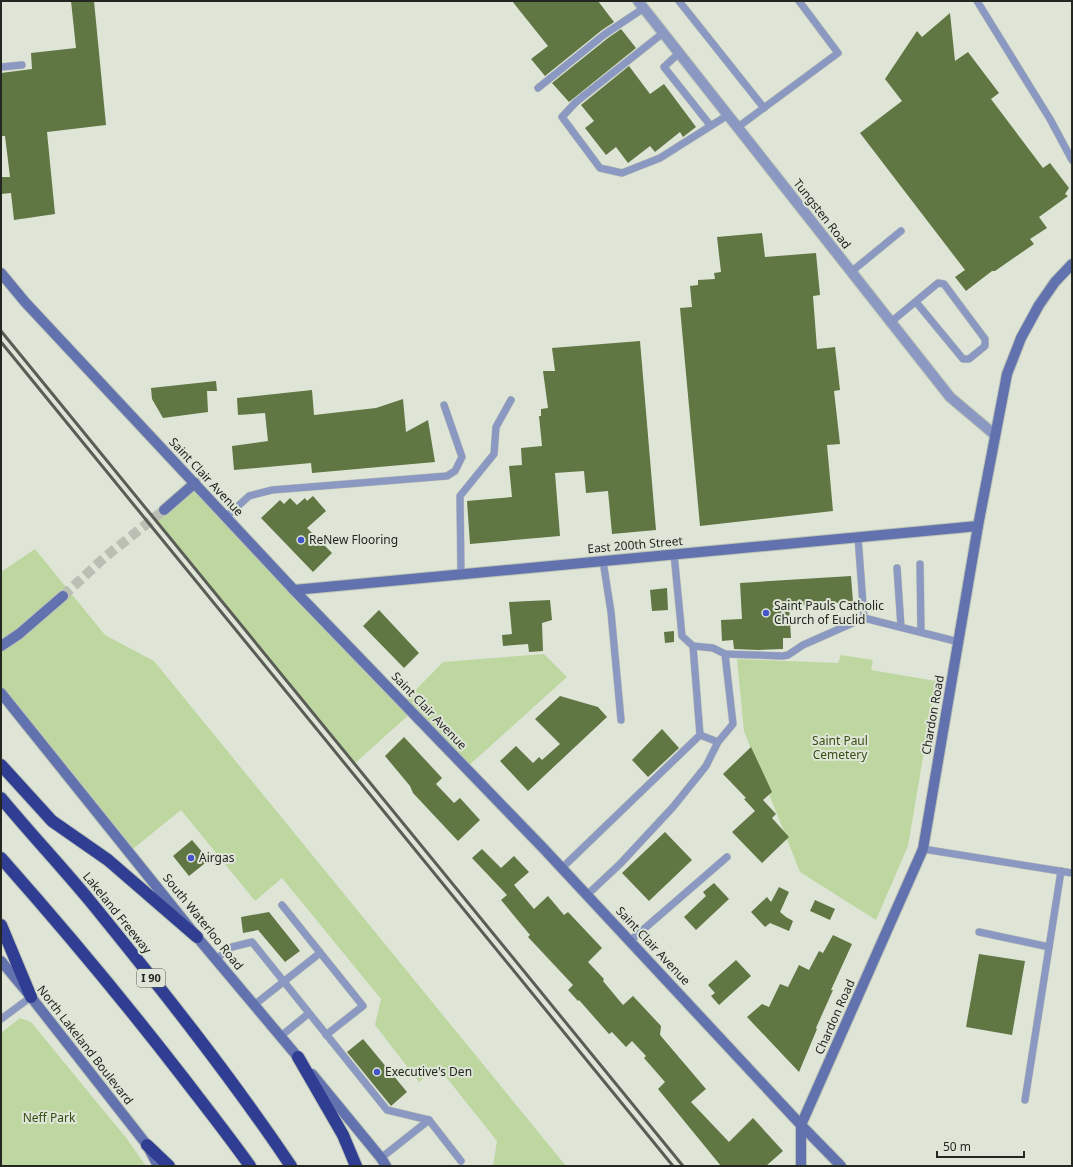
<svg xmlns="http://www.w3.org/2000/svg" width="1073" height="1167" font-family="'Noto Sans',sans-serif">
<rect width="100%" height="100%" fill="#dee5d7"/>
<g fill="#bed7a1">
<path d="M 195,483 L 403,703 L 443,662 L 544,654 L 567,677 L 466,768 L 412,712 L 354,764 L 154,518 Z"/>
<path d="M 35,549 L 105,635 L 154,661 L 566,1166 L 493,1166 L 497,1141 L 438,1067 L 419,1082 L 375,1025 L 381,999 L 282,878 L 255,901 L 181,810 L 129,852 L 1,693 L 1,572 Z"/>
<path d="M 841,655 L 873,660 L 871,670 L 936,681 L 908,846 L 876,920 L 800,872 L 744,731 L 737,659 L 838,663 Z"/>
<path d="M 20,1018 L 31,1022 L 127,1139 L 146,1166 L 1,1166 L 1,1033 Z"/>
</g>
<g fill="#607643">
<path d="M 71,1 L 94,1 L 106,125 L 47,132 L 55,214 L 14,220 L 11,193 L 1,194 L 1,177 L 10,177 L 5,136 L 1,136 L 1,73 L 32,69 L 31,53 L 76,48 Z"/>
<path d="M 512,1 L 598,1 L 614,22 L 602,30 L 545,76 L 531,59 L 548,46 Z"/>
<path d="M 950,13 L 955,61 L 968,52 L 999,93 L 991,99 L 1043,168 L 1050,163 L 1069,188 L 1065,194 L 1068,196 L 1039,217 L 1047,228 L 1030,239 L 1034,244 L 995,271 L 992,271 L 966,291 L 955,277 L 965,270 L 860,133 L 902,101 L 885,79 L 917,31 L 922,37 Z"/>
<path d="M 621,29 L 636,48 L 569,102 L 552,83 L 608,38 Z"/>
<path d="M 629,66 L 650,94 L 664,84 L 696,127 L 683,137 L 680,132 L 655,152 L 650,146 L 628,163 L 616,147 L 606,155 L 585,128 L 594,121 L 581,105 Z"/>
<path d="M 762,233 L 765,257 L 816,253 L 820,295 L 813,296 L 817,349 L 835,347 L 840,390 L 834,391 L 840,444 L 827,445 L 833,511 L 700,526 L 680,308 L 692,307 L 690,286 L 698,285 L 698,280 L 715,279 L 714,273 L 721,272 L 717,237 Z"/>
<path d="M 640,341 L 656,530 L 612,534 L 608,491 L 586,493 L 584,471 L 555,473 L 560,536 L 470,544 L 467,501 L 512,497 L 509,466 L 522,465 L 521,448 L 542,446 L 539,416 L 541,416 L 541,409 L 548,408 L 543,371 L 555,371 L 552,348 Z"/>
<path d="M 216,381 L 217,391 L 207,391 L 208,412 L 163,418 L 152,399 L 151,388 Z"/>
<path d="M 312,390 L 314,415 L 376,408 L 403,399 L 406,432 L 428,420 L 435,462 L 312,473 L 311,463 L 234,470 L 232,446 L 268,441 L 265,413 L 238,415 L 237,398 Z"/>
<path d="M 313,496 L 326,511 L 307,528 L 332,553 L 313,572 L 261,518 L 280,500 L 284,504 L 290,498 L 297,505 L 305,498 L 307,501 Z"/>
<path d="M 851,576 L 853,602 L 789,606 L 791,638 L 783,638 L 783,649 L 758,650 L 734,649 L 733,640 L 722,641 L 721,620 L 742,619 L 740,583 Z"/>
<path d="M 667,588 L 668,610 L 652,611 L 650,590 Z"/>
<path d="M 550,600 L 552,620 L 542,623 L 543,651 L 529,652 L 528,644 L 503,646 L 502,635 L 512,634 L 509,602 Z"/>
<path d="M 379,610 L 419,653 L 404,668 L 363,626 Z"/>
<path d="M 674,631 L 674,642 L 665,643 L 664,632 Z"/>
<path d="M 560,696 L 598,707 L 607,717 L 528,791 L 500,761 L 516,746 L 533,763 L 539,757 L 542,760 L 560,744 L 535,719 Z"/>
<path d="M 662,729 L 679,748 L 648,777 L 632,760 Z"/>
<path d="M 404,737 L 442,778 L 436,784 L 454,803 L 460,798 L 480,820 L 458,841 L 413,793 L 410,786 L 385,756 Z"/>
<path d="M 751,747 L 772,792 L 763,800 L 776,814 L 772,818 L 789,837 L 762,863 L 732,832 L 755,811 L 744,799 L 746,798 L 723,774 Z"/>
<path d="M 665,832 L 692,860 L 649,901 L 622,873 Z"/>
<path d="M 192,840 L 209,860 L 189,876 L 173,856 Z"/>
<path d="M 482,849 L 501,868 L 514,856 L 529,872 L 514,885 L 534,909 L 548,896 L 564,915 L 568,912 L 602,948 L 588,962 L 604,979 L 603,981 L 623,1005 L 633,996 L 661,1026 L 660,1035 L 706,1089 L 691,1102 L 729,1142 L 753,1118 L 783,1151 L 766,1166 L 721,1166 L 658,1089 L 665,1082 L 644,1058 L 646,1056 L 632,1041 L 626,1047 L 612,1032 L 609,1034 L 579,1000 L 578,1001 L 568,990 L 573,985 L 528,937 L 530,935 L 501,900 L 507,895 L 472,858 Z"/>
<path d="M 714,883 L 729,899 L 696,930 L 684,917 L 706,896 L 703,892 Z"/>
<path d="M 779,887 L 789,892 L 780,912 L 786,917 L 793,921 L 789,931 L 770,923 L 765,927 L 751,912 L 767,897 L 771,902 Z"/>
<path d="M 815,900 L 835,909 L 830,920 L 810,911 Z"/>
<path d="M 269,912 L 300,951 L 285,962 L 258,930 L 243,933 L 241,917 Z"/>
<path d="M 833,935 L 852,944 L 831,990 L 833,990 L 816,1028 L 817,1029 L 799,1072 L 747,1017 L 762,1004 L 769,1007 L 780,984 L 788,987 L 799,965 L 809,970 L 819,951 L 823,953 Z"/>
<path d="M 979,954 L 1025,961 L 1012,1035 L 966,1027 Z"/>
<path d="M 736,960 L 751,976 L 719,1005 L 711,996 L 715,993 L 708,985 Z"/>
<path d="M 363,1039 L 407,1092 L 391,1106 L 347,1052 Z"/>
</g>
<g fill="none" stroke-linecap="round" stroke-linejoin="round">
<path stroke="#b9bfb3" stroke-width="10" stroke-dasharray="10 5" stroke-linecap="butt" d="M 63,596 L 104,558 L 164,510"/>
<g stroke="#bcc3b6" stroke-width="8">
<g id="lane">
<path d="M 679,1 L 764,108"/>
<path d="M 977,1 L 1050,119 L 1072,160"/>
<path d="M 663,33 L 576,102 L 562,117 L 600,168 L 622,173 L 660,158 L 728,115"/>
<path d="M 679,53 L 664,67 L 710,125"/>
<path d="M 1,67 L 22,65"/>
<path d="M 538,88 L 605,34 L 644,8"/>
<path d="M 738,127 L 838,53 L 799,1"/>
<path d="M 851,272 L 901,231"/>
<path d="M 891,322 L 938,283 L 944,284 L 985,339 L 985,346 L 969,359 L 963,359 L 916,302"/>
<path d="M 226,517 L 249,496 L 272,490 L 447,476 L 455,471 L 462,457 L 444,405"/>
<path d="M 858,537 L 864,618"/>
<path d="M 603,561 L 611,612 L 621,720"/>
<path d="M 920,564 L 921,632"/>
<path d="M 897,568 L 901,627"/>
<path d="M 461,575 L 460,496 L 494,454 L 496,427 L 511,400"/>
<path d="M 725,654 L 783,656 L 788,655 L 803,645 L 864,618 L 959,642"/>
<path d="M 700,735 L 718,742"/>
<path d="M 923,849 L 1072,873"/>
<path d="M 562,868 L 700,735 L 693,646"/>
<path d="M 587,895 L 620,864 L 673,807 L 706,766 L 718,742 L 733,724 L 725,654 L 713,648 L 693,646 L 682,636 L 674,554"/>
<path d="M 282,905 L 363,1006 L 326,1035"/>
<path d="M 979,932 L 1049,947"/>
<path d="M 630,941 L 727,857"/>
<path d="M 216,959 L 232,947 L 252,942 L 387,1110 L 429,1120"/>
<path d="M 254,1005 L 320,953"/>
<path d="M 1,1019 L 31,997"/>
<path d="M 281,1036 L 308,1014"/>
<path d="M 1025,1100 L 1061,871"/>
<path d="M 381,1158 L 429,1120 L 461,1161"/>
</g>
</g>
<g stroke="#bcc3b6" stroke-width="12">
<path id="street" d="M 638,1 L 950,397 L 995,435"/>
</g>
<g stroke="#bcc3b6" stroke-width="12">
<g id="secondary">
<path d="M 1,273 L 25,302 L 294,590 L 544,849 L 801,1125 L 841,1166"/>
<path d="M 164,510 L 195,483"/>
<path d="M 294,590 L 978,526"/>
<path d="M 1,646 L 19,634 L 63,596"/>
<path d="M 1,693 L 197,937 L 302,1062"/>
<path d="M 1,961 L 31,997 L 147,1145 L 158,1166"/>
<path d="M 312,1074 L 381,1158 L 386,1166"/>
<path d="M 801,1166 L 801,1125 L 923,849 L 978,526 L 1007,374 L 1021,338 L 1039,305 L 1055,282 L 1072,264"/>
</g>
</g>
<g stroke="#bcc3b6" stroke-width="14">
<g id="highway">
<path d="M 1,765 L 52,821 L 108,860 L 197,937"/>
<path d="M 1,798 C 30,833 61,866 90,901 C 160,987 229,1074 291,1166"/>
<path d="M 1,858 C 64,929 124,1001 182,1076 C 205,1106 228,1135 250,1166"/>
<path d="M 1,925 L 31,997"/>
<path d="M 298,1057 L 343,1135 L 356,1166"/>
<path d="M 147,1145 L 169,1166"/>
</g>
</g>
<use href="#lane" stroke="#8b98c1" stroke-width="7"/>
<use href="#street" stroke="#8b98c1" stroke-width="10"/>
<use href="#secondary" stroke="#6272ae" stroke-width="10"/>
<use href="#highway" stroke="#2f3e92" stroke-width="12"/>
<g stroke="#595d55" stroke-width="3">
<path d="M 1,331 L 683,1166"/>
<path d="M 1,342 L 673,1166"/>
</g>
</g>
<g fill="#4355c9" stroke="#dee5d7" stroke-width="1.5">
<circle cx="301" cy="540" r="4"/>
<circle cx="766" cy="613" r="4"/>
<circle cx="191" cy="858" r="4"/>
<circle cx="377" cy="1072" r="4"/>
</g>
<g text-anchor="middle" stroke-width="4" stroke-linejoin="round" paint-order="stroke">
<rect fill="#dee5d7" stroke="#5b5f58" stroke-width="1" x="137" y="969" width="28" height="18" rx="3"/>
<g font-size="11" font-weight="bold" fill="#232621">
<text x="151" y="982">I 90</text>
</g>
<g font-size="12" fill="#232621" stroke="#dee5d7">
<text transform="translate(822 214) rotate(52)" y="4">Tungsten Road</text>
<text transform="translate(206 477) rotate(47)" y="4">Saint Clair Avenue</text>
<text transform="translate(635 545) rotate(-5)" y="4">East 200th Street</text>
<text transform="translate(429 711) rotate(46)" y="4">Saint Clair Avenue</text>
<text transform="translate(933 715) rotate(-80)" y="4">Chardon Road</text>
<text transform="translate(117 913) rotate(51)" y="4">Lakeland Freeway</text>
<text transform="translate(203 922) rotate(51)" y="4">South Waterloo Road</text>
<text transform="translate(653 946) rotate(47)" y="4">Saint Clair Avenue</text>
<text transform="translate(835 1017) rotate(-66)" y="4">Chardon Road</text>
<text transform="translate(85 1045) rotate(52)" y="4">North Lakeland Boulevard</text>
</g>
<g font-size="12" fill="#232621" stroke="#dee5d7" text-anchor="start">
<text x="309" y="544">ReNew Flooring</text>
<text x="774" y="610">Saint Pauls Catholic<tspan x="774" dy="14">Church of Euclid</tspan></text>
<text x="199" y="862">Airgas</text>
<text x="385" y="1076">Executive's Den</text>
</g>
<g font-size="12" fill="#364d12" stroke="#dee5d7">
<text x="840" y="745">Saint Paul<tspan x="840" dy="14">Cemetery</tspan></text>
<text x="49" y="1122">Neff Park</text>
</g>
</g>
<rect width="1073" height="1167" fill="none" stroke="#232621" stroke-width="4"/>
<path d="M937 1151v6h87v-6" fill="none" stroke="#232621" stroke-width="2"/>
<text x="943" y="1151" font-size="12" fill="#232621" stroke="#dee5d7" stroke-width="3" paint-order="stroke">50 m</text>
</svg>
